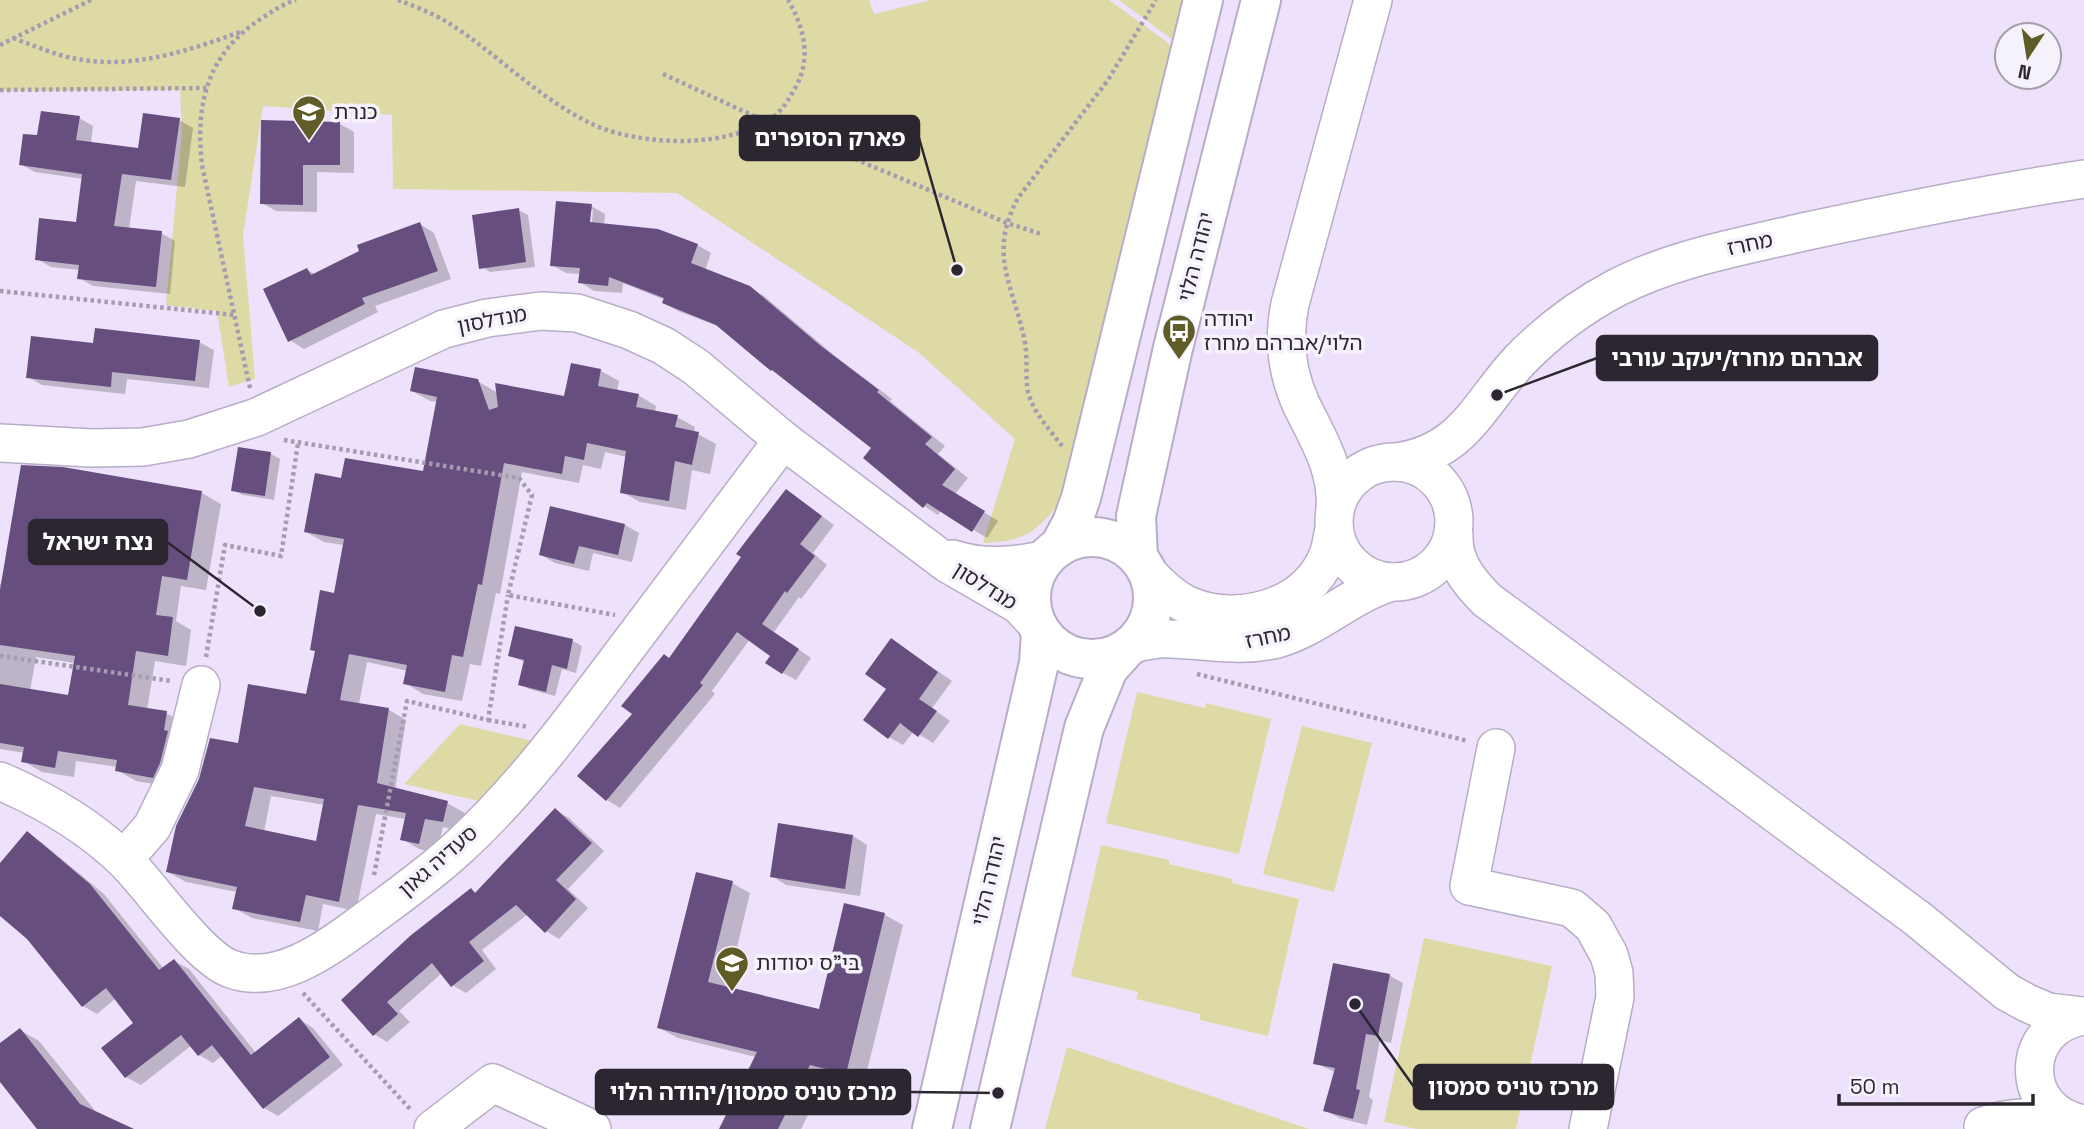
<svg xmlns="http://www.w3.org/2000/svg" width="2084" height="1129" font-family="'Space Grotesk','Noto Sans Hebrew',sans-serif">
<rect width="100%" height="100%" fill="#ede1fb"/>
<g fill="#dedaa6">
<path d="M 0,0 L 869,0 L 874,14 L 931,0 L 1109,0 L 1175,48 L 1060,501 C 1037,534 1022,541 983,543 L 1015,439 L 918,352 L 677,193 L 393,189 L 392,115 L 263,106 L 243,235 L 255,379 L 229,387 L 217,311 L 166,305 L 182,133 L 180,90 L 0,91 Z"/>
<path d="M 1119,0 L 1187,0 L 1177,43 Z"/>
<path d="M 1137,692 L 1205,708 L 1206,703 L 1271,719 L 1239,854 L 1106,823 Z"/>
<path d="M 460,724 L 536,742 L 483,802 L 404,784 Z"/>
<path d="M 1302,726 L 1372,743 L 1334,892 L 1263,874 Z"/>
<path d="M 1101,845 L 1169,860 L 1169,864 L 1233,879 L 1232,883 L 1299,899 L 1268,1036 L 1200,1020 L 1200,1014 L 1136,999 L 1138,992 L 1071,976 Z"/>
<path d="M 1424,938 L 1552,966 L 1516,1129 L 1417,1129 L 1384,1122 Z"/>
<path d="M 1067,1047 L 1309,1129 L 1045,1129 Z"/>
</g>
<g fill="#0003" fill-rule="evenodd">
<path d="M 79,118 L 93,126 L 91,144 L 139,150 L 179,120 L 193,128 L 185,187 L 136,181 L 129,229 L 161,233 L 175,241 L 170,294 L 93,286 L 79,278 L 80,270 L 51,267 L 37,259 L 78,224 L 84,179 L 35,172 L 20,164 L 39,137 Z"/>
<path d="M 340,124 L 354,132 L 354,173 L 317,172 L 317,212 L 276,211 L 262,203 Z"/>
<path d="M 591,206 L 605,214 L 604,226 L 697,245 L 711,253 L 705,271 L 749,288 L 764,296 L 835,356 L 892,399 L 890,401 L 945,446 L 938,454 L 968,478 L 955,494 L 998,521 L 987,538 L 941,510 L 938,515 L 924,506 L 874,448 L 723,328 L 678,311 L 664,303 L 665,300 L 623,283 L 622,293 L 594,291 L 580,282 L 581,274 L 566,273 L 552,265 ZM 590,210 L 593,210 L 591,231 L 588,231 Z"/>
<path d="M 518,210 L 528,215 L 535,267 L 490,272 L 481,266 Z"/>
<path d="M 420,224 L 434,233 L 451,279 L 375,306 L 378,312 L 304,349 L 290,340 L 307,270 L 315,274 Z"/>
<path d="M 199,342 L 214,350 L 209,388 L 127,379 L 125,394 L 42,385 L 28,377 L 95,345 Z"/>
<path d="M 572,365 L 601,371 L 619,381 L 617,391 L 638,395 L 656,406 L 655,412 L 677,417 L 695,427 L 694,432 L 716,444 L 710,474 L 692,470 L 686,510 L 640,502 L 622,492 L 627,457 L 605,452 L 601,469 L 583,465 L 579,483 L 522,472 L 500,594 L 496,593 L 481,666 L 470,664 L 462,701 L 423,694 L 405,683 L 408,671 L 367,662 L 359,704 L 389,710 L 406,720 L 395,790 L 447,803 L 465,813 L 460,831 L 443,827 L 436,853 L 419,849 L 402,839 L 406,819 L 376,814 L 356,911 L 323,904 L 318,931 L 252,918 L 234,908 L 237,892 L 186,882 L 168,872 L 240,745 L 307,696 L 336,595 L 344,545 L 324,542 L 306,532 L 343,480 L 424,473 L 438,402 L 430,401 L 412,391 L 477,381 L 498,393 L 565,398 ZM 271,796 L 325,805 L 317,843 L 264,832 Z"/>
<path d="M 239,449 L 271,454 L 280,459 L 274,500 L 243,495 L 233,490 Z"/>
<path d="M 787,491 L 834,525 L 813,553 L 827,565 L 801,599 L 799,597 L 774,632 L 811,658 L 796,680 L 783,673 L 773,655 L 750,639 L 712,691 L 715,694 L 620,808 L 607,800 L 634,714 Z"/>
<path d="M 202,493 L 221,504 L 206,590 L 181,586 L 176,621 L 191,630 L 186,666 L 155,661 L 147,710 L 166,713 L 185,724 L 172,787 L 136,781 L 117,770 L 118,767 L 76,761 L 74,777 L 42,772 L 23,761 L 25,753 L 0,749 L 0,584 ZM 36,657 L 75,663 L 69,697 L 30,691 Z"/>
<path d="M 552,508 L 625,525 L 639,533 L 632,562 L 593,553 L 589,571 L 555,563 L 541,555 Z"/>
<path d="M 892,640 L 952,681 L 932,708 L 950,721 L 933,743 L 914,731 L 903,745 L 889,737 Z"/>
<path d="M 573,641 L 582,646 L 576,673 L 562,669 L 555,696 L 529,689 L 520,684 L 525,662 L 510,656 Z"/>
<path d="M 555,810 L 569,818 L 604,851 L 568,889 L 588,908 L 559,939 L 546,931 L 528,914 L 482,950 L 496,969 L 466,993 L 452,985 L 442,973 L 399,1011 L 410,1022 L 387,1042 L 374,1034 L 343,1000 L 471,890 L 477,893 Z"/>
<path d="M 779,825 L 853,836 L 867,845 L 860,896 L 786,885 L 772,876 Z"/>
<path d="M 27,834 L 41,842 L 104,894 L 164,969 L 174,961 L 189,969 L 256,1053 L 299,1019 L 313,1028 L 343,1065 L 278,1116 L 264,1108 L 223,1055 L 213,1063 L 199,1055 L 192,1045 L 141,1085 L 126,1077 L 136,1023 L 116,998 L 97,1014 L 83,1006 L 28,938 L 0,914 L 0,866 Z"/>
<path d="M 732,883 L 750,893 L 727,989 L 820,1011 L 846,905 L 885,915 L 903,925 L 864,1083 L 828,1075 L 801,1129 L 721,1129 L 756,1057 L 678,1038 L 659,1028 Z"/>
<path d="M 1334,965 L 1390,976 L 1403,983 L 1391,1043 L 1380,1040 L 1369,1097 L 1373,1100 L 1367,1125 L 1339,1118 L 1325,1110 L 1335,1072 L 1315,1063 Z"/>
<path d="M 20,1030 L 39,1041 L 97,1113 L 130,1129 L 40,1129 L 0,1079 L 0,1045 Z"/>
</g>
<g fill="#664f7e" fill-rule="evenodd">
<path d="M 41,111 L 80,116 L 76,140 L 138,148 L 143,113 L 180,118 L 171,180 L 122,174 L 114,226 L 162,231 L 156,287 L 77,279 L 79,265 L 35,260 L 39,218 L 76,222 L 82,174 L 19,165 L 23,134 L 37,135 Z"/>
<path d="M 261,120 L 340,122 L 340,165 L 303,165 L 303,205 L 260,204 Z"/>
<path d="M 556,201 L 592,204 L 590,222 L 658,229 L 698,244 L 691,263 L 750,286 L 821,346 L 879,390 L 877,392 L 932,437 L 925,444 L 955,469 L 942,485 L 985,511 L 972,532 L 927,503 L 923,508 L 863,458 L 871,448 L 772,370 L 771,371 L 716,325 L 662,303 L 664,298 L 609,277 L 608,286 L 578,283 L 580,268 L 550,266 Z"/>
<path d="M 519,208 L 526,262 L 479,269 L 472,215 Z"/>
<path d="M 420,222 L 438,271 L 362,298 L 365,304 L 288,342 L 263,289 L 307,268 L 311,275 L 359,251 L 357,245 Z"/>
<path d="M 95,328 L 200,340 L 195,381 L 112,372 L 111,387 L 26,378 L 31,336 L 93,343 Z"/>
<path d="M 571,363 L 601,369 L 598,386 L 639,394 L 636,407 L 678,415 L 675,427 L 699,432 L 692,465 L 675,461 L 669,501 L 620,493 L 626,451 L 587,443 L 584,460 L 565,456 L 562,474 L 504,463 L 482,585 L 478,584 L 463,657 L 452,655 L 445,692 L 403,684 L 407,665 L 349,654 L 340,700 L 389,708 L 377,783 L 448,801 L 443,822 L 425,819 L 419,844 L 400,840 L 406,813 L 358,805 L 339,902 L 306,895 L 300,922 L 232,909 L 237,887 L 166,872 L 176,826 L 199,779 L 210,738 L 238,743 L 248,684 L 306,694 L 315,651 L 310,650 L 320,590 L 334,593 L 344,539 L 304,532 L 315,473 L 341,478 L 345,458 L 423,471 L 437,397 L 410,391 L 415,367 L 478,379 L 489,410 L 498,407 L 495,383 L 564,396 ZM 254,787 L 324,799 L 316,841 L 245,826 Z"/>
<path d="M 238,447 L 271,452 L 265,496 L 231,491 Z"/>
<path d="M 21,465 L 63,467 L 202,491 L 187,580 L 162,576 L 156,615 L 173,617 L 168,656 L 136,651 L 128,705 L 167,711 L 164,730 L 168,731 L 160,763 L 153,778 L 115,771 L 117,760 L 58,751 L 55,768 L 21,762 L 24,747 L 0,743 L 0,684 L 68,695 L 75,656 L 0,645 L 0,590 Z"/>
<path d="M 786,489 L 822,516 L 800,544 L 815,556 L 787,593 L 785,591 L 762,624 L 799,649 L 782,674 L 765,663 L 770,656 L 737,632 L 700,683 L 703,685 L 606,801 L 577,776 L 632,714 L 621,706 L 664,654 L 669,658 L 741,557 L 736,554 Z"/>
<path d="M 550,506 L 625,524 L 618,555 L 579,546 L 574,564 L 539,555 Z"/>
<path d="M 515,626 L 573,639 L 567,669 L 552,665 L 546,692 L 518,685 L 524,660 L 508,656 Z"/>
<path d="M 891,638 L 938,672 L 919,699 L 937,711 L 918,737 L 900,723 L 888,739 L 863,720 L 886,689 L 865,674 Z"/>
<path d="M 555,808 L 592,843 L 556,880 L 576,899 L 545,933 L 516,905 L 469,942 L 484,961 L 451,987 L 432,963 L 387,1002 L 398,1014 L 373,1036 L 341,1000 L 410,936 L 471,888 L 475,893 Z"/>
<path d="M 778,823 L 853,835 L 845,889 L 770,877 Z"/>
<path d="M 27,831 L 90,884 L 159,970 L 174,959 L 251,1055 L 299,1017 L 330,1057 L 263,1109 L 212,1045 L 198,1056 L 181,1035 L 125,1078 L 101,1048 L 133,1023 L 106,988 L 82,1007 L 27,939 L 0,916 L 0,863 Z"/>
<path d="M 696,872 L 733,881 L 708,982 L 819,1009 L 844,903 L 885,913 L 846,1074 L 810,1065 L 778,1129 L 719,1129 L 757,1052 L 657,1028 Z"/>
<path d="M 1333,963 L 1390,974 L 1378,1036 L 1366,1034 L 1356,1089 L 1360,1090 L 1353,1119 L 1323,1111 L 1335,1068 L 1313,1064 Z"/>
<path d="M 20,1028 L 80,1104 L 134,1129 L 37,1129 L 0,1082 L 0,1043 Z"/>
</g>
<g fill="none" stroke-linecap="round" stroke-linejoin="round">
<g stroke="#b8adc6" stroke-width="40">
<g id="minor">
<path d="M 0,443 L 92,448 L 143,447 L 189,439 L 257,417 L 444,329 L 487,318 L 541,311 L 577,313 L 629,330 L 664,346 L 696,367 L 783,440 L 948,564 L 1019,605 L 1036,623"/>
<circle cx="1394" cy="522" r="60"/>
<path d="M 1397,462 C 1464,452 1478,405 1519,361 C 1547,332 1580,307 1616,288 C 1674,258 1740,247 1803,232 C 1896,212 1990,193 2084,179"/>
<path d="M 1335,510 C 1338,469 1318,439 1301,404 C 1286,371 1283,338 1290,304 L 1373,0"/>
<path d="M 1454,535 C 1453,562 1468,581 1487,600 L 1918,919 L 2007,992 L 2027,1003 L 2048,1012 L 2083,1016"/>
<path d="M 953,559 C 983,569 1013,566 1044,560"/>
<path d="M 1148,573 C 1160,586 1173,599 1190,606 C 1239,626 1307,608 1328,555 C 1331,547 1332,537 1334,529"/>
<path d="M 1133,644 C 1145,641 1157,638 1170,639 C 1207,640 1240,648 1277,639 C 1319,627 1350,594 1392,582"/>
<path d="M 1496,748 L 1469,886 L 1572,908 L 1593,926 L 1609,955 L 1614,973 L 1615,997 L 1588,1129"/>
<path d="M 0,781 C 44,800 89,826 124,860 C 151,886 198,957 231,969 C 280,987 332,945 369,918 C 400,895 431,873 459,847 C 522,789 574,718 625,650 C 678,580 731,510 783,440"/>
<path d="M 124,859 L 152,827 L 180,770 L 201,685"/>
<path d="M 2084,1016 C 2018,1026 2018,1113 2084,1124"/>
<path d="M 1983,1126 C 2012,1115 2039,1117 2069,1120"/>
<path d="M 433,1129 L 493,1083 L 592,1129"/>
</g>
</g>
<g stroke="#b8adc6" stroke-width="42">
<g id="major">
<circle cx="1092" cy="598" r="61"/>
<path d="M 1059,547 L 1072,523 L 1081,498 L 1203,0"/>
<path d="M 1138,557 L 1136,516 L 1173,348 L 1261,0"/>
<path d="M 932,1129 L 1039,663 L 1041,632"/>
<path d="M 990,1129 L 1084,728 L 1108,669 L 1125,650"/>
</g>
</g>
<g stroke="#a59cb0" stroke-width="4.5" stroke-dasharray="3.5 3.5" stroke-linecap="butt">
<path d="M 398,0 C 414,6 432,13 447,22 C 495,52 535,95 586,121 C 623,141 686,146 727,136 C 760,128 777,122 794,90 C 812,60 805,29 788,0"/>
<path d="M 13,38 C 29,44 44,50 60,55 C 121,73 183,53 240,32"/>
<path d="M 0,45 L 91,0"/>
<path d="M 663,74 L 767,122 L 1007,223 L 1041,234"/>
<path d="M 0,90 L 207,88"/>
<path d="M 0,291 L 235,315"/>
<path d="M 250,388 L 202,165 C 195,102 208,53 262,18 C 273,11 283,4 296,0"/>
<path d="M 284,440 L 519,478 L 532,495 L 508,595 L 615,615"/>
<path d="M 1062,446 C 1050,430 1033,412 1028,392 C 1025,376 1028,359 1025,343 C 1014,285 987,256 1018,198 L 1108,80 L 1156,0"/>
<path d="M 0,656 L 172,681"/>
<path d="M 206,657 L 225,545 L 281,556 L 298,443"/>
<path d="M 1197,674 L 1468,741"/>
<path d="M 488,720 L 529,727"/>
<path d="M 374,875 L 407,701 L 488,720 L 508,595"/>
<path d="M 303,993 L 411,1110"/>
</g>
<use href="#minor" stroke="#fff" stroke-width="37"/>
<use href="#major" stroke="#fff" stroke-width="38"/>
</g>
<defs>
<g id="school-pin" transform="scale(1.75)"><path d="M0 17L-7.5 6A9.5 9.5 0 1 1 7.5 6Z" fill="#605c28" stroke="#f6f2fc"/><path d="M0-5L7-2L0 1L-7-2ZM-4 1L0 2.5L4 1V4Q0 6-4 4Z" fill="#fff"/></g>
<g id="bus-pin" transform="scale(1.75)"><path d="M0 17L-7.5 6A9.5 9.5 0 1 1 7.5 6Z" fill="#605c28" stroke="#f6f2fc"/><path d="M-5-6H5V4H4V6H2V4H-2V6H-4V4H-5ZM-3.5-4V0h7V-4ZM-3.5 1.2v1.5H-2V1.2ZM2 1.2v1.5H3.5V1.2Z" fill="#fff"/></g>
</defs>
<g fill-rule="evenodd">
<use href="#school-pin" x="309" y="112"/>
<use href="#bus-pin" x="1179" y="331"/>
<use href="#school-pin" x="732" y="963"/>
</g>
<g text-anchor="middle" stroke-width="7" stroke-linejoin="round" paint-order="stroke">
<g font-size="21" fill="#2b2630" stroke="#f6f2fc" text-anchor="start">
<text x="334" y="119">כנרת</text>
<text x="1204" y="326">יהודה<tspan x="1204" dy="24">הלוי/אברהם מחרז</tspan></text>
<text x="756" y="970">בי"ס יסודות</text>
</g>
<g font-size="21" fill="#2b2630" stroke="#f6f2fc">
<text transform="translate(1750 244) rotate(-12)" y="7">מחרז</text>
<text transform="translate(1196 257) rotate(-76)" y="7">יהודה הלוי</text>
<text transform="translate(492 320) rotate(-11)" y="7">מנדלסון</text>
<text transform="translate(985 586) rotate(32)" y="7">מנדלסון</text>
<text transform="translate(1268 637) rotate(-12)" y="7">מחרז</text>
<text transform="translate(438 861) rotate(-41)" y="7">סעדיה גאון</text>
<text transform="translate(989 881) rotate(-77)" y="7">יהודה הלוי</text>
</g>
</g>
<path fill="none" stroke="#2b2630" stroke-width="2.5" d="M957 270L919 138M1497 395L1597 358M260 611L167 542M1355 1004L1414 1087M998 1093L910 1092"/>
<g fill="#2b2630" stroke="#f6f2fc" stroke-width="2.5">
<circle cx="957" cy="270" r="7"/>
<circle cx="1497" cy="395" r="7"/>
<circle cx="260" cy="611" r="7"/>
<circle cx="1355" cy="1004" r="7"/>
<circle cx="998" cy="1093" r="7"/>
</g>
<g fill="#2b2630" stroke="#2b2630" stroke-width="2.5">
<rect x="740" y="116" width="179" height="44" rx="7"/>
<rect x="1597" y="336" width="280" height="44" rx="7"/>
<rect x="29" y="520" width="138" height="44" rx="7"/>
<rect x="1414" y="1065" width="199" height="44" rx="7"/>
<rect x="596" y="1070" width="314" height="44" rx="7"/>
</g>
<g font-size="23" text-anchor="middle" font-weight="bold" fill="#fff">
<text x="830" y="146">פארק הסופרים</text>
<text x="1737" y="366">אברהם מחרז/יעקב עורבי</text>
<text x="98" y="550">נצח ישראל</text>
<text x="1513" y="1095">מרכז טניס סמסון</text>
<text x="753" y="1100">מרכז טניס סמסון/יהודה הלוי</text>
</g>
<g transform="translate(2028 56) rotate(192)"><circle r="33" fill="#f6f2fc" stroke="#a5a0aa" stroke-width="2"/>
<path d="M0-5L12 26L0 18L-12 26Z" fill="#605c28"/>
<text y="-10" font-size="19" font-weight="bold" text-anchor="middle" fill="#2b2630">N</text>
</g>
<path d="M1839 1094v10h194v-10" fill="none" stroke="#2b2630" stroke-width="3.5"/>
<text x="1850" y="1094" font-size="21" fill="#2b2630" stroke="#f6f2fc" stroke-width="5" paint-order="stroke">50 m</text>
</svg>
